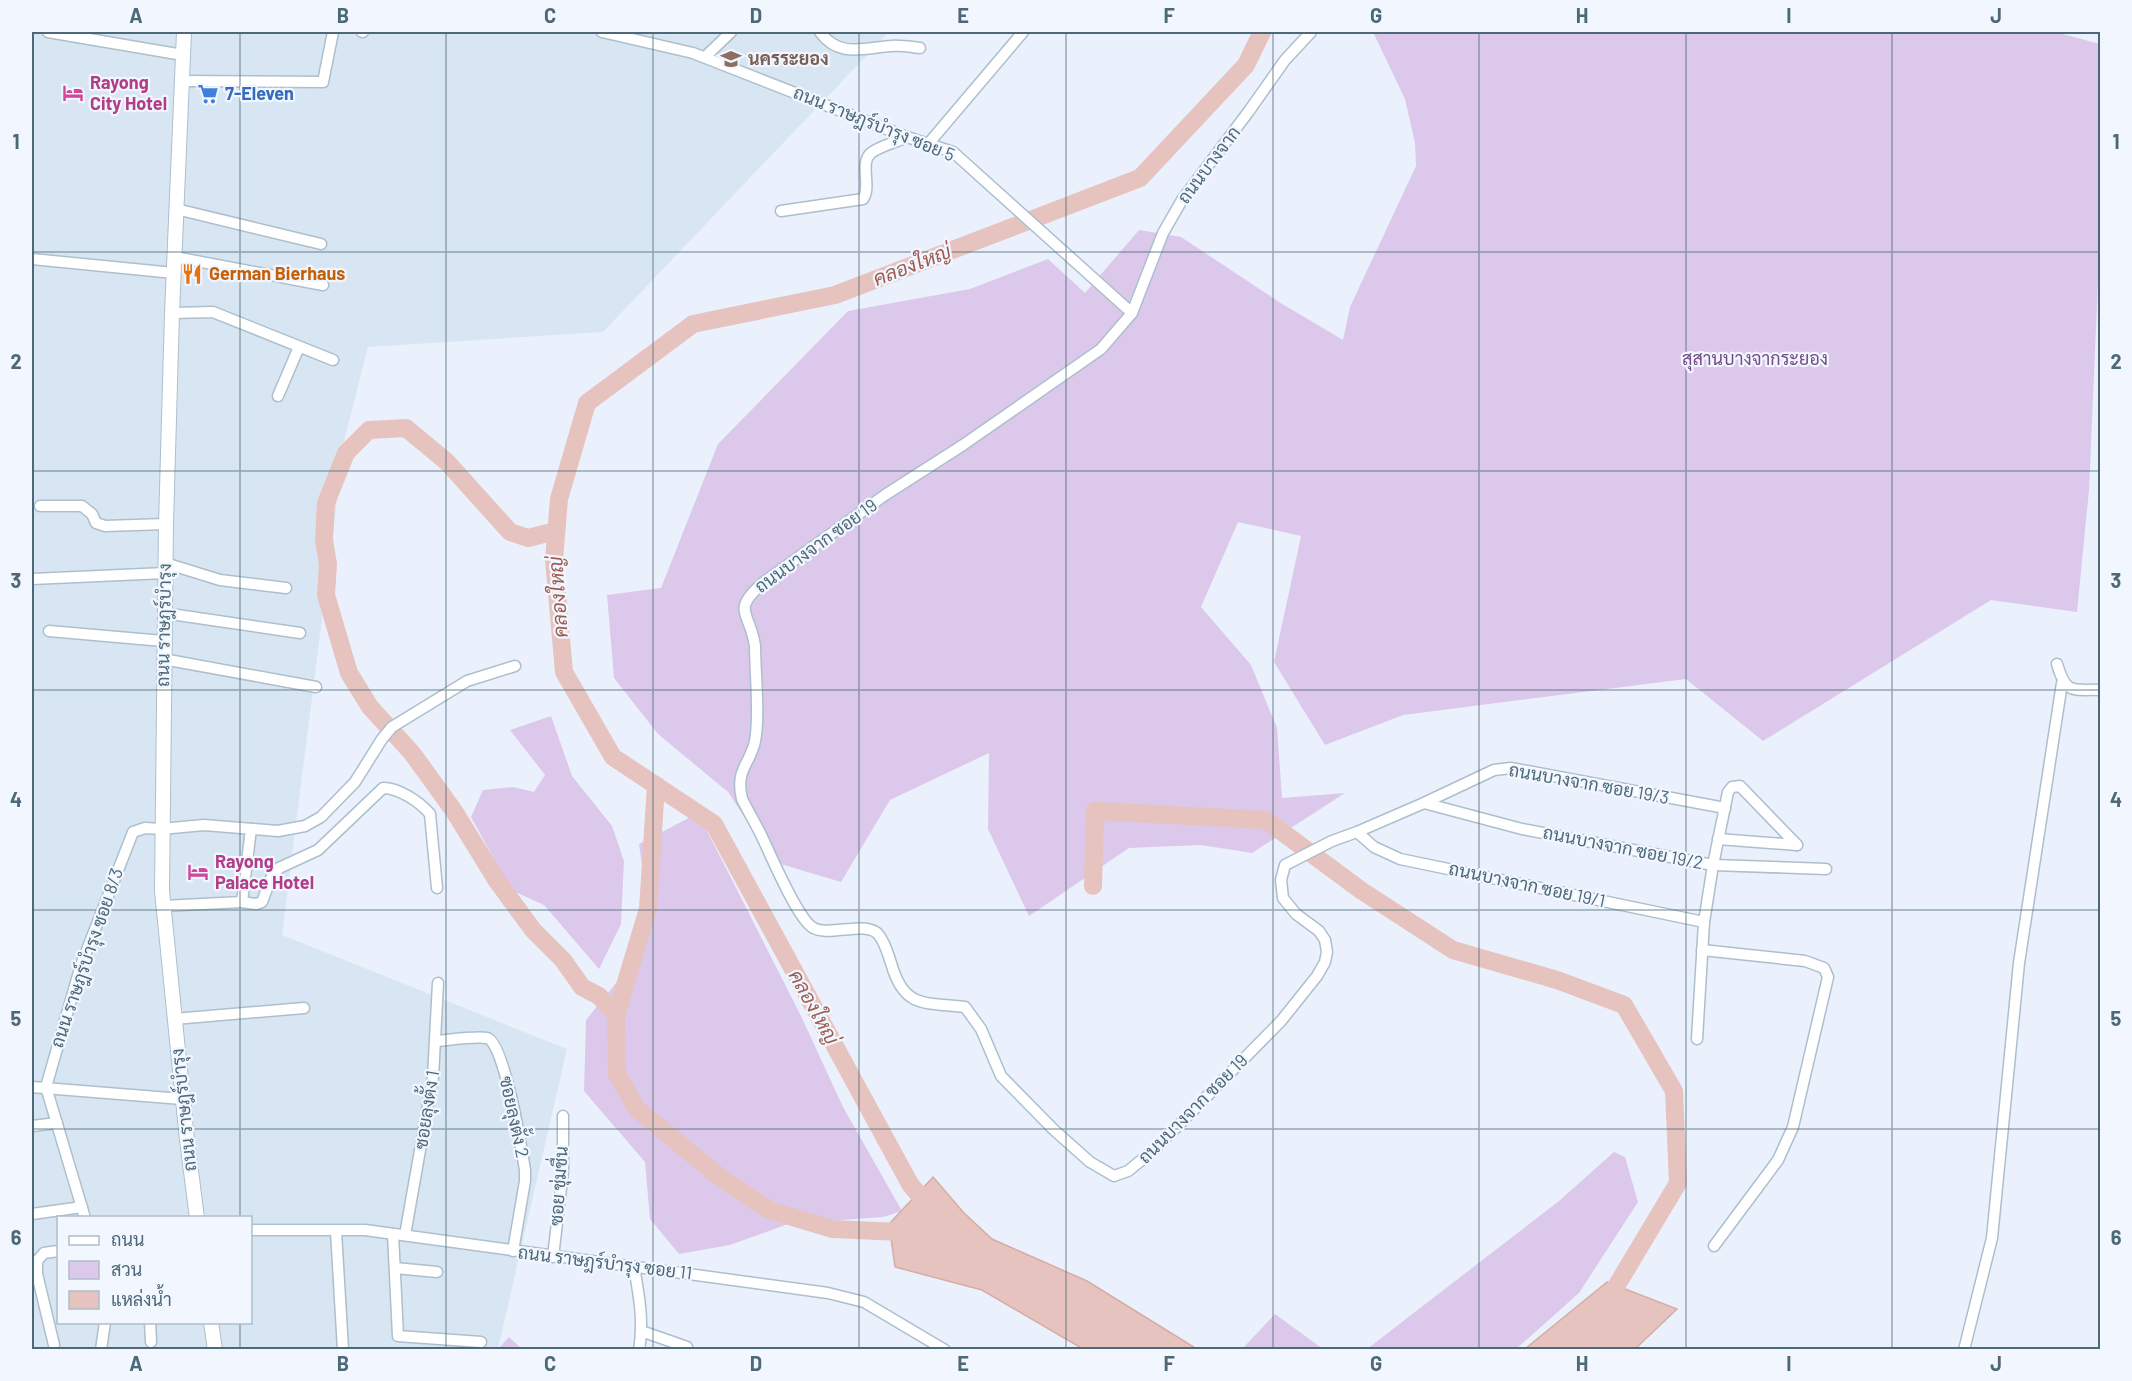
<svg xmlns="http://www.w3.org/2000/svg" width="2132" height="1381" font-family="Barlow,Sarabun,sans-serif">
<rect width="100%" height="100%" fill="#eaf1fc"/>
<path fill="#d8e6f4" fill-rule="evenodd" d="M 32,32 L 889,32 L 603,332 L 368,347 L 345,437 L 282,935 L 567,1049 L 498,1349 L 32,1349 ZM 58,1218 L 250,1218 L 250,1322 L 58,1322 Z"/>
<g fill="#dcc8ea">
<path d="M 1373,32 L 2055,32 L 2100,44 L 2100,276 L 2098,282 L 2089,490 L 2077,612 L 1991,600 L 1763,741 L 1686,679 L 1403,715 L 1325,745 L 1274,662 L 1301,536 L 1238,522 L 1201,607 L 1251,665 L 1277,728 L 1282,798 L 1345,793 L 1252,853 L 1201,845 L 1129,848 L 1029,916 L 988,829 L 989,753 L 890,800 L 841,882 L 774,862 L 728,792 L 658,734 L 614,678 L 607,595 L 661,588 L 718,444 L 848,311 L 970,289 L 1048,259 L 1085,293 L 1139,230 L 1181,237 L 1279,302 L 1343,340 L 1350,307 L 1416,166 L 1415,143 L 1405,99 Z"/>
<path d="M 551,716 L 572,776 L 612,826 L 624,861 L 621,924 L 599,969 L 544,905 L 511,890 L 471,817 L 483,790 L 513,787 L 534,792 L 545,775 L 510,730 Z"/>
<path d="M 698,813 L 801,1016 L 843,1107 L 902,1211 L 883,1217 L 788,1224 L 730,1245 L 679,1254 L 650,1219 L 645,1162 L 584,1091 L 586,1020 L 629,967 L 645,937 L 648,909 L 639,844 Z"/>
<path d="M 1614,1152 L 1625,1157 L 1638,1202 L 1579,1293 L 1516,1349 L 1367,1349 L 1559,1201 Z"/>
<path d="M 1275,1314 L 1323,1349 L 1242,1349 Z"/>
<path d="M 509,1337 L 522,1349 L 498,1349 Z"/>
</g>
<g fill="#e6c3be" stroke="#d7aca5" stroke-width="1.5">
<path d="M 933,1177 L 964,1213 L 992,1239 L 1087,1281 L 1197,1349 L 1083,1349 L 982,1290 L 895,1267 L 889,1224 Z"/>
<path d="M 1607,1282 L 1677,1309 L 1635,1349 L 1525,1349 Z"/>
</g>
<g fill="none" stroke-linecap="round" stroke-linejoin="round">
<g stroke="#e6c3be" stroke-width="18">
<path d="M 556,531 L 528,538 L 510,532 L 447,462 L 406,428 L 369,430 L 346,453 L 326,503 L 324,540 L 328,564 L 326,595 L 349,673 L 370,707 L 412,753 L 454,811 L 497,881 L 533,930 L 563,960 L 582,987 L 599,996 L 616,1015"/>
<path d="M 656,785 L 648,909 L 616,1015 L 617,1074 L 637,1109 L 721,1178 L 769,1210 L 832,1229 L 901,1232 L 915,1235"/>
<path d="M 1093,886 L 1095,811 L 1266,820 L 1362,891 L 1453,950 L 1557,980 L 1624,1005 L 1674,1091 L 1678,1183 L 1605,1305"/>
<path d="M 933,1212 L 910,1184 L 714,824 L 613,757 L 564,672 L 554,560 L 559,499 L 587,403 L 693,324 L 835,295 L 1140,178 L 1246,65 L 1262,32"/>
</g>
<g stroke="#adbfcc" stroke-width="13">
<g id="minor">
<path d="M 48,32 L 183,55"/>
<path d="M 362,32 L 363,32"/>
<path d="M 602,32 L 693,53 L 907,137 L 953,152 L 1132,313"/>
<path d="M 820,32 C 839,58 863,48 891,46 C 900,45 911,47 920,48"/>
<path d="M 1311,32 L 1285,60 L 1249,111 L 1182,200 L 1163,233 L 1132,313 L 1101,349 L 963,445 L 885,495 L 764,582 C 730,611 750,611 755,646 C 755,672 760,716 755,741 C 750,765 735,769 742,799 C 749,813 757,826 763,839 C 772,858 797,917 812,927 C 827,938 865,920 878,934 C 885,942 888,954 891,963 C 904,1009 924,1002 965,1007 L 981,1029 L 1001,1076 L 1054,1130 L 1090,1162 L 1114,1176 L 1128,1171 L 1154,1150 L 1281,1021 L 1317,976 L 1325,962 L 1327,952 L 1325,940 L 1319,931 L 1296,914 L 1283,898 L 1281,880 L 1285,865 L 1332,841 L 1357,832 L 1424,803 L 1494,770 L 1511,768 L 1725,808"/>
<path d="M 705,57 L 731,32"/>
<path d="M 182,81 L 323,82 L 333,32"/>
<path d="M 929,143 L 1023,32"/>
<path d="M 176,209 L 321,244"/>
<path d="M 781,211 L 863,199 C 872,187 859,163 871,153 C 880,146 897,142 907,137"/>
<path d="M 175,257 L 323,285"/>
<path d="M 32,259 L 174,273"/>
<path d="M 172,313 L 213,312 L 333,360"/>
<path d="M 278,396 L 299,347"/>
<path d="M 40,506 L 82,506 L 92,514 L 96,523 L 105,526 L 166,524"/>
<path d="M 165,563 L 220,580 L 286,588"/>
<path d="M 32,579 L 165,573"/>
<path d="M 164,613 L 300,633"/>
<path d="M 49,631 L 163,641"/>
<path d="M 163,659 L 316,687"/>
<path d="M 2057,664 C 2066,695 2072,689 2100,690"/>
<path d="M 1424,803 L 1522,829 L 1713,865 L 1826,869"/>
<path d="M 1357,832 L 1374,847 L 1400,859 L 1704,922"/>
<path d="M 1718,839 L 1797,845"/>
<path d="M 242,902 L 256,904 L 262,902 L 271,878 L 279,868 L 318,850 L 383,788 C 399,788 420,802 430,814 L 437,888"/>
<path d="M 163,906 L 242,902 L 251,829"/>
<path d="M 1702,950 L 1805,961 L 1824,968 L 1828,977 L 1793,1127 L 1778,1160 L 1714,1246"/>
<path d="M 174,1019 L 304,1008"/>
<path d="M 1697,1039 L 1704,922 L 1713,865 L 1728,792 L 1732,787 L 1740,786 L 1797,845"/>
<path d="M 436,1041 C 448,1040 476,1036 487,1038 C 504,1041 522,1151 525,1170 L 525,1181 L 513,1251"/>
<path d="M 32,1087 L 182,1099"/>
<path d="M 32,1126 L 57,1123"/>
<path d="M 32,1214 L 82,1207"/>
<path d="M 85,1218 L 46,1087 L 81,965 L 133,832 L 145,828 L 161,829 L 204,825 L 278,831 L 305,826 L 321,817 L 355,782 L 382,739 L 392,727 L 467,681 L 515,666"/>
<path d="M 250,1230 L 365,1230 L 828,1293 L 864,1302 L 945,1350"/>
<path d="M 336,1231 L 343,1350"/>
<path d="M 393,1234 L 398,1336 L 481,1342"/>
<path d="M 405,1235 L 433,1077 L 438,983"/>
<path d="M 553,1257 L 563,1171 L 563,1116"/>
<path d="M 634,1267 C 639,1295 644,1322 639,1350"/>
<path d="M 395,1268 L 437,1272"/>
<path d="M 150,1322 L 151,1342"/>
<path d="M 641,1331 L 687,1347"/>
<path d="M 54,1345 L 37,1274 L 37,1261 L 44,1253 L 58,1251"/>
<path d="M 101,1350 L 105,1322"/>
<path d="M 1964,1350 L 1992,1238 L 2019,963 L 2062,683"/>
</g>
</g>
<g stroke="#adbfcc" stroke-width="16">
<g id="tertiary">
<path d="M 184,32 L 172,313 L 166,524 L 162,891 L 187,1140 L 197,1218"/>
<path d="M 211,1322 L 215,1350"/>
</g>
</g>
<use href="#minor" stroke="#fff" stroke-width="10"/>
<use href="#tertiary" stroke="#fff" stroke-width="14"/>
</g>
<path fill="none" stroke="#4d6977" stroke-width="1.5" stroke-opacity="0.55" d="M 240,32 L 240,1218M 446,32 L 446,1350M 653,32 L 653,1350M 859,32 L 859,1350M 1066,32 L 1066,1350M 1273,32 L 1273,1350M 1479,32 L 1479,1350M 1686,32 L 1686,1350M 1892,32 L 1892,1350M 32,252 L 2100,252M 32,471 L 2100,471M 32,690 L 2100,690M 32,910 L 2100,910M 32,1129 L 2100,1129M 240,1322 L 240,1350"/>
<defs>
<g id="school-bare" transform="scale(1.62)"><path d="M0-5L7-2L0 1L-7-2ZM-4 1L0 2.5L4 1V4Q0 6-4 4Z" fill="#8d6e63" stroke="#f1f6ff" stroke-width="2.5" paint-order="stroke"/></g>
<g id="hotel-bare" transform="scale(1.62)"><path d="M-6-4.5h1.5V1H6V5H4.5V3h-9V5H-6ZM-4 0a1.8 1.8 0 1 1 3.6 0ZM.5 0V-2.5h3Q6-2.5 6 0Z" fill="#d1479c" stroke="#f1f6ff" stroke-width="2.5" paint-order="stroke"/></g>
<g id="supermarket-bare" transform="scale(1.62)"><path d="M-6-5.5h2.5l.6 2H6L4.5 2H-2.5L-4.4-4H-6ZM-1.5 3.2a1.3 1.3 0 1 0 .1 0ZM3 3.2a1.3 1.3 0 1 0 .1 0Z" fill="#3f7fe0" stroke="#f1f6ff" stroke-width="2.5" paint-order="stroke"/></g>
<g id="restaurant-bare" transform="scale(1.62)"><path d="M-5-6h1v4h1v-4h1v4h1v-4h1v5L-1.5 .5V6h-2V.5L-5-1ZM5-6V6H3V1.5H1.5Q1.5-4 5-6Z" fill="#e8710a" stroke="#f1f6ff" stroke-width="2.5" paint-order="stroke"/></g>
</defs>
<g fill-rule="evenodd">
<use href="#school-bare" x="731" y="59"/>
<use href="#hotel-bare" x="73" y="93"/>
<use href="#supermarket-bare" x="208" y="94"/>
<use href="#restaurant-bare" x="192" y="274"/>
<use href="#hotel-bare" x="198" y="872"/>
</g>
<g text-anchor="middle" stroke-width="4.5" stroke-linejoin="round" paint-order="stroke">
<g font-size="18" font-weight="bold" fill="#785e54" stroke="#f1f6ff" text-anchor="start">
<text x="748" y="65">นครระยอง</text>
</g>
<g font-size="18" font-weight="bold" fill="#b23c85" stroke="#f1f6ff" text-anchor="start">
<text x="90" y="89">Rayong<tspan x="90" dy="21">City Hotel</tspan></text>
<text x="215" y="868">Rayong<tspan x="215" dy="21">Palace Hotel</tspan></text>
</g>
<g font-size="18" font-weight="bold" fill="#366cbe" stroke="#f1f6ff" text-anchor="start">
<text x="225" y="100">7-Eleven</text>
</g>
<g font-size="18" fill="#4d6977" stroke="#f1f6ff">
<text transform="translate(874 124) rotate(22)" y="6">ถนน ราษฎร์บำรุง ซอย 5</text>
<text transform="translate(1209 165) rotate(-53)" y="6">ถนนบางจาก</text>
<text transform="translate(816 546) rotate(-36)" y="6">ถนนบางจาก ซอย 19</text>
<text transform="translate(164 625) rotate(-89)" y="6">ถนน ราษฎร์บำรุง</text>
<text transform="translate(1589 784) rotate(10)" y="6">ถนนบางจาก ซอย 19/3</text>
<text transform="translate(1623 848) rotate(11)" y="6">ถนนบางจาก ซอย 19/2</text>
<text transform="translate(1527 885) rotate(12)" y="6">ถนนบางจาก ซอย 19/1</text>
<text transform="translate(87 958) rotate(-71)" y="6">ถนน ราษฎร์บำรุง ซอย 8/3</text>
<text transform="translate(1193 1109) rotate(-45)" y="6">ถนนบางจาก ซอย 19</text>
<text transform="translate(184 1110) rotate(-96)" y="6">ถนน ราษฎร์บำรุง</text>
<text transform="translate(427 1110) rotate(-81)" y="6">ซอยลุงตั้ง 1</text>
<text transform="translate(514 1117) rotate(78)" y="6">ซอยลุงตั้ง 2</text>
<text transform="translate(559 1186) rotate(-86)" y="6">ซอย ชุ่มชื่น</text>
<text transform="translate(605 1263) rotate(7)" y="6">ถนน ราษฎร์บำรุง ซอย 11</text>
</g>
<g font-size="18" font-weight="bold" fill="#c56008" stroke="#f1f6ff" text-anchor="start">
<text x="209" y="280">German Bierhaus</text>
</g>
<g font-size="18" fill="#754b88" stroke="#f1f6ff">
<text x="1755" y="365">สุสานบางจากระยอง</text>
</g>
<g font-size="20" font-style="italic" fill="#9e5c51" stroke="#f1f6ff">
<text transform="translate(912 265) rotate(-21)" y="7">คลองใหญ่</text>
<text transform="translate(558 597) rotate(-94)" y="7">คลองใหญ่</text>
<text transform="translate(814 1007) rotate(61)" y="7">คลองใหญ่</text>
</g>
</g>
<rect width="2132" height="1381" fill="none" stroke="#f1f6ff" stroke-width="66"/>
<rect x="57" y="1216" width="195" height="108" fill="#f1f6ff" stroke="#afbec9" stroke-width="1.5"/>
<rect x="69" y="1236" width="30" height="9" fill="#ffffff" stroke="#afbec9" stroke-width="1.5"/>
<text x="111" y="1246" font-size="18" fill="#4d6977">ถนน</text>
<rect x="69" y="1261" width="30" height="18" fill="#dcc8ea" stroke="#afbec9" stroke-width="1.5"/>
<text x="111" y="1276" font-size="18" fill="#4d6977">สวน</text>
<rect x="69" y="1291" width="30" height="18" fill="#e6c3be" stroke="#afbec9" stroke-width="1.5"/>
<text x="111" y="1306" font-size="18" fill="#4d6977">แหล่งน้ำ</text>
<rect x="33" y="33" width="2066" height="1315" fill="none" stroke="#4d6977" stroke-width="2"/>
<g font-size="20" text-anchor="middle" font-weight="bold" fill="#4d6977">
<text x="136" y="23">A</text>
<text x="343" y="23">B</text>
<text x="550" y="23">C</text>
<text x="756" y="23">D</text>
<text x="963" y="23">E</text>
<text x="1169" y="23">F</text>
<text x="1376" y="23">G</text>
<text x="1582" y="23">H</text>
<text x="1789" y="23">I</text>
<text x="1996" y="23">J</text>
<text x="16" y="149">1</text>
<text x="2116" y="149">1</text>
<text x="16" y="369">2</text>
<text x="2116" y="369">2</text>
<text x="16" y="588">3</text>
<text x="2116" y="588">3</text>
<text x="16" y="807">4</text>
<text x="2116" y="807">4</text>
<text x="16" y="1026">5</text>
<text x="2116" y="1026">5</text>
<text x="16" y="1245">6</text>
<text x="2116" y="1245">6</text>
<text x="136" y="1371">A</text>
<text x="343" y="1371">B</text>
<text x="550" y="1371">C</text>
<text x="756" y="1371">D</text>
<text x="963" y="1371">E</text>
<text x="1169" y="1371">F</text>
<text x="1376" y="1371">G</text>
<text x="1582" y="1371">H</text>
<text x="1789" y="1371">I</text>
<text x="1996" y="1371">J</text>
</g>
</svg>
